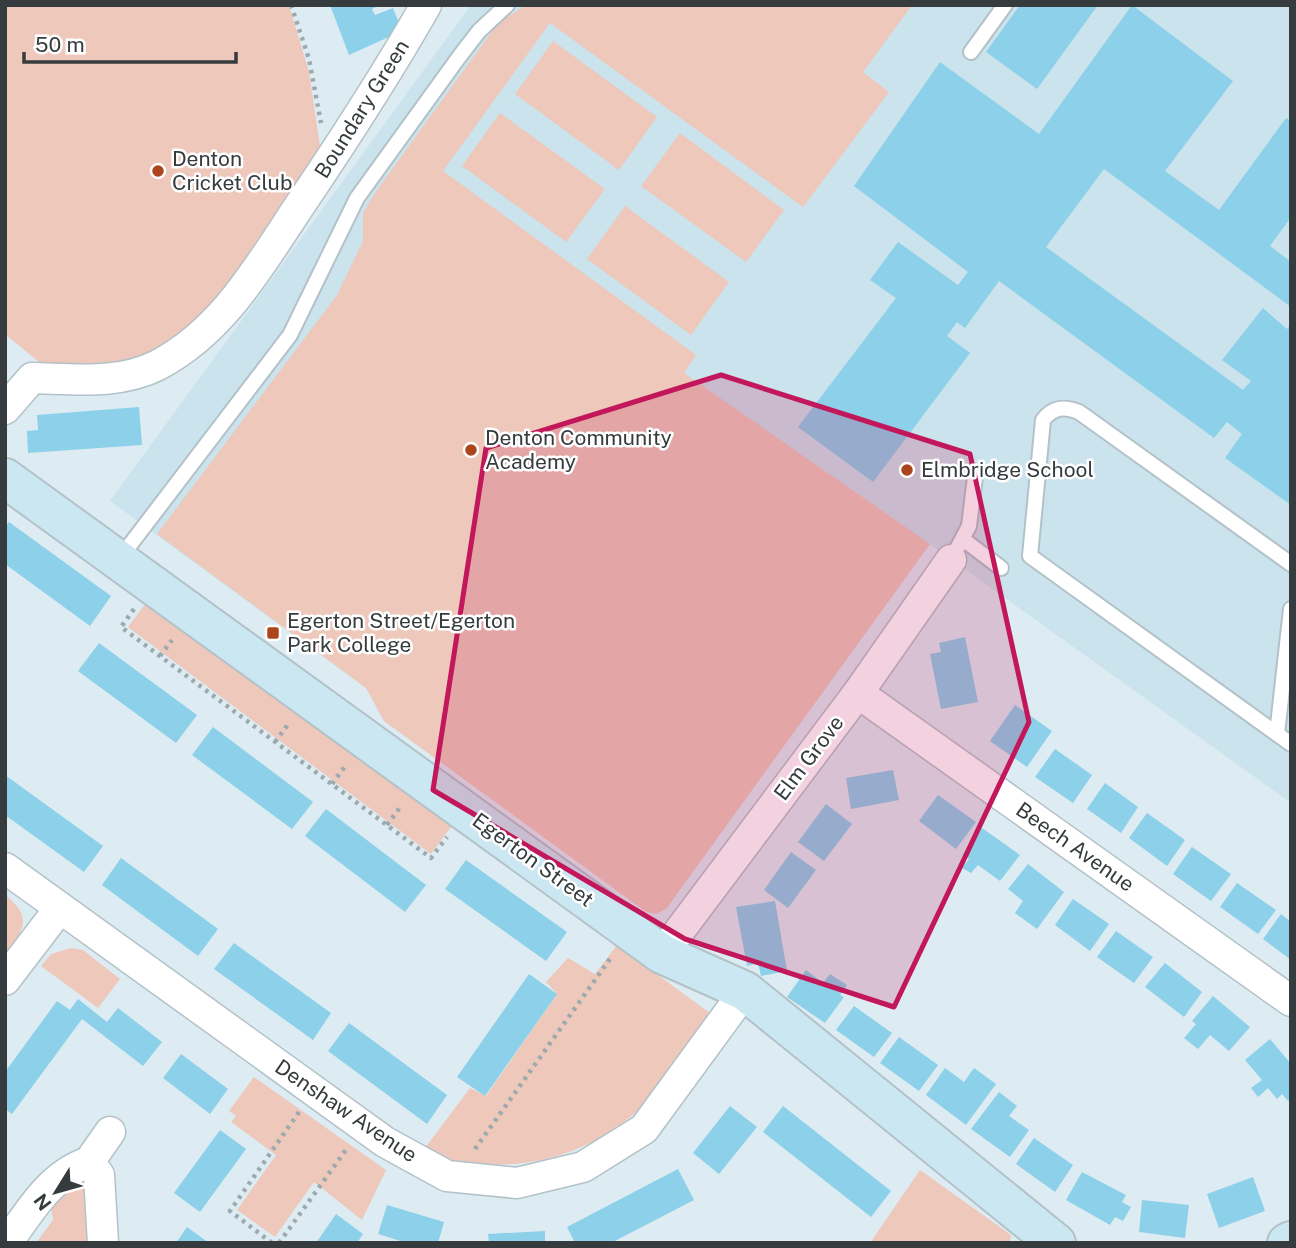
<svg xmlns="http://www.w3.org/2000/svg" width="1296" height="1248" font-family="'Public Sans',sans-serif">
<rect width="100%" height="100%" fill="#ddecf2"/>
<path fill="#cbe3ec" d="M 471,5 L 1291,5 L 1291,803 L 930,544 L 666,909 L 650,913 L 384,721 L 366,688 L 110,501 Z"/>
<g fill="#edc8bb">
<path d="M 5,5 L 289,5 L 309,72 L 321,153 L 300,189 L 212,307 L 145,361 L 50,371 L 5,334 Z"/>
<path d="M 526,5 L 912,5 L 863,72 L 889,92 L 803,207 L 550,23 L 443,171 L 696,355 L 684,373 L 930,544 L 666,909 L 656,914 L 646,912 L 384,721 L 366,688 L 157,534 L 337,295 L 363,241 L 363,213 L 377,190 L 498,23 Z"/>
<path d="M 553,41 L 657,117 L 619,170 L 515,94 Z"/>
<path d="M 500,113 L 605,189 L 566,242 L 462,166 Z"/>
<path d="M 680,133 L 784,210 L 746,262 L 641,186 Z"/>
<path d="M 625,206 L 729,282 L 691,335 L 587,259 Z"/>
<path d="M 152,595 L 454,823 L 431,854 L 128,627 Z"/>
<path d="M 5,895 C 34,917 23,931 5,956 Z"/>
<path d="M 617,945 L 718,1019 C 694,1047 672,1078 645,1104 C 584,1163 501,1179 422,1152 L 470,1088 L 486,1096 L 557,994 L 546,982 L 568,958 L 595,974 Z"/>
<path d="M 71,948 L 83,950 L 120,979 L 98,1008 L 41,966 L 51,954 Z"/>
<path d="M 254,1077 L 386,1170 L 362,1220 L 314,1182 L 275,1237 L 237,1210 L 276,1155 L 231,1122 L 236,1116 L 229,1111 Z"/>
<path d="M 920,1170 L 1011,1235 L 1010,1243 L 870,1243 Z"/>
<path d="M 82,1177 L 92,1183 L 96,1243 L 36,1243 L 53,1220 L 51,1206 Z"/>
</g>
<g fill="#8cd0e9">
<path d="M 330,5 L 380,5 L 372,9 L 375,15 L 393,8 L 402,31 L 349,55 Z"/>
<path d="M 1020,5 L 1098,5 L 1037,89 L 986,52 Z"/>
<path d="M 1132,5 L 1233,81 L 1165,171 L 1219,210 L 1286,118 L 1291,121 L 1291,217 L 1270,246 L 1291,262 L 1291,307 L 1104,169 L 1046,247 L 1243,390 L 1251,381 L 1222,360 L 1263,308 L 1287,329 L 1291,324 L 1291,505 L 1225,458 L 1242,434 L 1227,422 L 1214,438 L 999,281 L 965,328 L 957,322 L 947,336 L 970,353 L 873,482 L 798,427 L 896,298 L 870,280 L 898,242 L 958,285 L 968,272 L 854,186 L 940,62 L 1039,134 Z"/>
<path d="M 139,407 L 142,445 L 28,453 L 27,431 L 38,430 L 37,415 Z"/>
<path d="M 9,522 L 111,596 L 90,626 L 5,564 L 5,527 Z"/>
<path d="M 965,637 L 978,702 L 941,709 L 930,654 L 941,652 L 939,643 Z"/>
<path d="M 99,643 L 197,715 L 176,743 L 78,671 Z"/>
<path d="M 1015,705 L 1052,731 L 1027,767 L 990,741 Z"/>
<path d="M 213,727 L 313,802 L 292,829 L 192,755 Z"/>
<path d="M 1055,749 L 1092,775 L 1073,803 L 1035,777 Z"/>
<path d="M 893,770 L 899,800 L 851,809 L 846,778 Z"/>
<path d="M 5,775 L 103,846 L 84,872 L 5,815 Z"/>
<path d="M 1105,783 L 1138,807 L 1121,833 L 1087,809 Z"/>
<path d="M 938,795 L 976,822 L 956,849 L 919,821 Z"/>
<path d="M 826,804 L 852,824 L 824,861 L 798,842 Z"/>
<path d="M 326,809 L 426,885 L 405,912 L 305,836 Z"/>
<path d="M 1147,813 L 1185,840 L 1167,866 L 1129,838 Z"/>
<path d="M 982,828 L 1020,855 L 1000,881 L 978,865 L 971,873 L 962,868 L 969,859 L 963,854 Z"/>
<path d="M 1192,847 L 1231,874 L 1211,901 L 1173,874 Z"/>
<path d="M 791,852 L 816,870 L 788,908 L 764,890 Z"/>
<path d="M 121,858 L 218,929 L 198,956 L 102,885 Z"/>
<path d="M 466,860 L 567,932 L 546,961 L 445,889 Z"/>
<path d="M 1028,864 L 1064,892 L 1037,929 L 1015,913 L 1023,901 L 1008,889 Z"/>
<path d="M 1237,883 L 1276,910 L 1258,934 L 1220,907 Z"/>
<path d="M 1073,899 L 1109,924 L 1090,951 L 1055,925 Z"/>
<path d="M 775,901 L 787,971 L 761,976 L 758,963 L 747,966 L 736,907 Z"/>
<path d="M 1281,914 L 1291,922 L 1291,960 L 1263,939 Z"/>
<path d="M 1116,931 L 1153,957 L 1134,983 L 1097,957 Z"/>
<path d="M 234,943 L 331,1013 L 313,1040 L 214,969 Z"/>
<path d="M 1165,963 L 1202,992 L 1184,1017 L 1145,987 Z"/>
<path d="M 806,970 L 823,983 L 830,974 L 847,985 L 840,995 L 844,997 L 825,1023 L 787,997 Z"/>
<path d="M 529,974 L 557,994 L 485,1096 L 457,1077 Z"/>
<path d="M 1213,996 L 1250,1027 L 1229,1051 L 1210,1035 L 1198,1049 L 1184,1038 L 1196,1024 L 1192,1021 Z"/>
<path d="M 78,999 L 107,1022 L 118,1008 L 162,1042 L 143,1066 L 82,1019 L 12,1114 L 5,1109 L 5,1072 L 57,1001 L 70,1010 Z"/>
<path d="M 854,1006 L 892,1033 L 874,1057 L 836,1030 Z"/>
<path d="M 349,1023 L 447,1095 L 427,1124 L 328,1051 Z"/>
<path d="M 899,1037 L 938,1065 L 919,1091 L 880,1063 Z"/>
<path d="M 1270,1039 L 1291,1064 L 1291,1098 L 1288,1101 L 1282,1094 L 1277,1099 L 1268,1088 L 1258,1097 L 1251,1088 L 1262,1080 L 1245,1060 Z"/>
<path d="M 181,1054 L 228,1089 L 210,1114 L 163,1078 Z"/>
<path d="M 945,1068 L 964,1082 L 974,1068 L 996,1084 L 966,1125 L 926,1095 Z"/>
<path d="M 999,1092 L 1017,1106 L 1009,1116 L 1029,1130 L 1010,1157 L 971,1129 Z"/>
<path d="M 730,1106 L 757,1127 L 719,1174 L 693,1153 Z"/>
<path d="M 783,1106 L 891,1191 L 871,1217 L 763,1132 Z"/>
<path d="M 220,1130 L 246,1149 L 200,1212 L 174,1193 Z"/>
<path d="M 1034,1138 L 1073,1165 L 1055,1192 L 1016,1164 Z"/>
<path d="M 678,1169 L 694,1200 L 611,1243 L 575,1243 L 567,1227 Z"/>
<path d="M 1082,1172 L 1126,1195 L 1122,1202 L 1131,1207 L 1123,1221 L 1115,1217 L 1110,1225 L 1066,1200 Z"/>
<path d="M 1253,1177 L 1265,1211 L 1219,1228 L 1207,1194 Z"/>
<path d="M 1142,1200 L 1189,1205 L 1185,1238 L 1139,1232 Z"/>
<path d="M 387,1205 L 444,1222 L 438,1243 L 407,1243 L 378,1234 Z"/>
<path d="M 336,1214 L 363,1234 L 357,1243 L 316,1243 Z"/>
<path d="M 187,1227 L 209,1243 L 176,1243 Z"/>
<path d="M 545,1231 L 545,1243 L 489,1243 L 488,1234 Z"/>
</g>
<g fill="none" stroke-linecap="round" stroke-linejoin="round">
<g stroke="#b3c2c8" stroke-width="18">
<g id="lane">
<path d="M 971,52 L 1005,5"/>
<path d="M 964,540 L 1001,568"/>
<path d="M 120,558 L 290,335 L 357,198 L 459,57 L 479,31 L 507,5"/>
<path d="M 951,560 L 969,526 L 975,477"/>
<path d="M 1291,564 L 1079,412 C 1064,406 1053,407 1043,420 L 1030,556 L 1291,744"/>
<path d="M 1277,734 L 1291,609"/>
</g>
</g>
<g stroke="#b3c2c8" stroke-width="33">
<g id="street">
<path d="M 5,409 L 32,378 C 74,379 119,385 158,365 C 226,329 262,261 304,199 C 347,135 388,72 426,5"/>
<path d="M 858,693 L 1291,1001"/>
<path d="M 5,868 L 385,1142 L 447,1176 L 517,1183 L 583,1167 L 644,1129 L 745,991"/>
<path d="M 662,954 L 858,693 L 951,560"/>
<path d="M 5,980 L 60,908"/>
<path d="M 7,1243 C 30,1211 50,1175 89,1162"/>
<path d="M 103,1243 L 99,1175 L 89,1162 L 110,1132"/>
</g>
</g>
<g stroke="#b3c2c8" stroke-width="42">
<g id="secondary">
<path d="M 5,478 L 662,954 L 745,991 L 1056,1243"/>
<path d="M 1287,1243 L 1291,1241"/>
</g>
</g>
<g stroke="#9ea9ae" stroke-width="4.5" stroke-dasharray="3.5 5" stroke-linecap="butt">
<path d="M 291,5 L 309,59 L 321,123"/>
<path d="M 134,609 L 121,627 L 431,858 L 447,837"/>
<path d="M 160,656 L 172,640"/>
<path d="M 275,742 L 289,723"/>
<path d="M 332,784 L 346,765"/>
<path d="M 387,825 L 401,806"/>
<path d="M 475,1149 L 612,956"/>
<path d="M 272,1243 L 230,1211 L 299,1112"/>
<path d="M 279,1243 L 348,1147"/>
</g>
<use href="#lane" stroke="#fff" stroke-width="14"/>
<use href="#street" stroke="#fff" stroke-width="30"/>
<use href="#secondary" stroke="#cbe7f1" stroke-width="38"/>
</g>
<path fill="#c2185b" fill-opacity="0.2" stroke="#c2185b" stroke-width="5" stroke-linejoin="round" d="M 721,375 L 970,454 L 1029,722 L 894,1007 L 685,939 L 433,790 L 486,448 Z"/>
<g fill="#ac451e" stroke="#fff" stroke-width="2.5">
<circle cx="158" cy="171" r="7"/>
<circle cx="471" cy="450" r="7"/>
<circle cx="907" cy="470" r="7"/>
<rect x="266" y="626" width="14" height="14" rx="3.5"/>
</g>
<g text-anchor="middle" stroke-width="5" stroke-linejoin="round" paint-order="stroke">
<g font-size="21" fill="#363c3e" stroke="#fff">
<text transform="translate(362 109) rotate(-58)" y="7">Boundary Green</text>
<text transform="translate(809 758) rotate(-53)" y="7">Elm Grove</text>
<text transform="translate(1075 847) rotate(35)" y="7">Beech Avenue</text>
<text transform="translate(533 860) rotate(36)" y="7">Egerton Street</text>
<text transform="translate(346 1111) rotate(34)" y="7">Denshaw Avenue</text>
</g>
<g font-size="21" fill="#363c3e" stroke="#fff" text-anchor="start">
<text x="172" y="166">Denton<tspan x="172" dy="24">Cricket Club</tspan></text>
<text x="485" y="445">Denton Community<tspan x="485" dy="24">Academy</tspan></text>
<text x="921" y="477">Elmbridge School</text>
<text x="287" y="628">Egerton Street/Egerton<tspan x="287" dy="24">Park College</tspan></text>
</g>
</g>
<rect width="1296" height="1248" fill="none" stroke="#363c3e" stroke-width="14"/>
<g transform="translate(56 1192) rotate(233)" stroke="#ffffff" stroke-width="5" paint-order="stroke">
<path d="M0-5L12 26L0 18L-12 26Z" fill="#363c3e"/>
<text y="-10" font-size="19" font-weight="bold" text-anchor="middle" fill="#363c3e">N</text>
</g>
<path d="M24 52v10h212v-10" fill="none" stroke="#363c3e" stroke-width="3.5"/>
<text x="35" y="52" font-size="21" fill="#363c3e" stroke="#ffffff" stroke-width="5" paint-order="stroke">50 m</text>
</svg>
